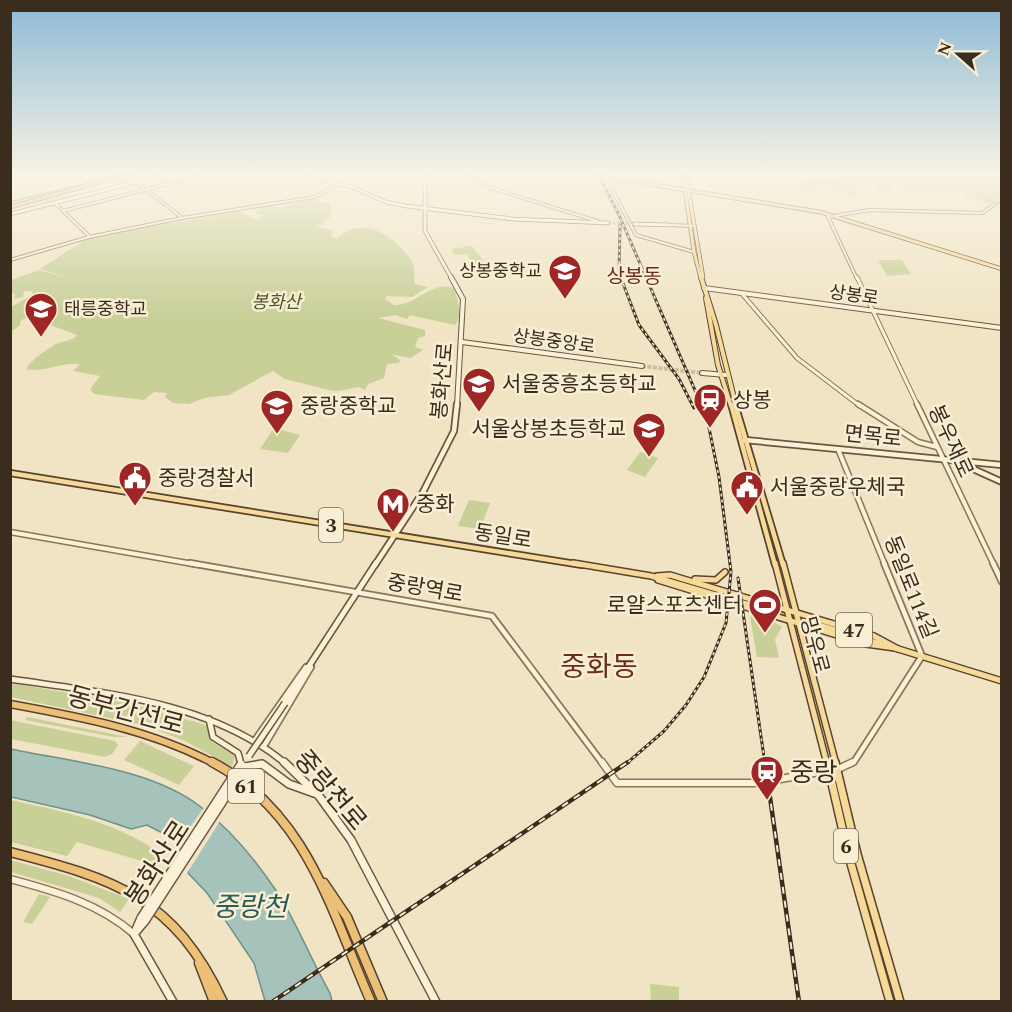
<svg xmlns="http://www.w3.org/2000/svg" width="1012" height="1012" font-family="Spectral,'Noto Sans KR',serif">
<rect width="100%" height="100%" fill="#f0e4c4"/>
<g fill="#c8cf97">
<path d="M 834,176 L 1001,176 L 1002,196 L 992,204 L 961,195 L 969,191 L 911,193 L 893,186 L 891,191 L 878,190 L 878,184 L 861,183 L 857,186 L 859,189 L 853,190 L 858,196 L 851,198 L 844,192 L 822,188 L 807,194 L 790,185 C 803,177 818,181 833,179 Z"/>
<path d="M 313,199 L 330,204 L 331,217 L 324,220 L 324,224 L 316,226 L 334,231 L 330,235 L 336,239 C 364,213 395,237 412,261 C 416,268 413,277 415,284 L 428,287 L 412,297 L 387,296 L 385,299 L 394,305 C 416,306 431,280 454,288 C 458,301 463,313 455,325 L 410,315 L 407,319 L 396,315 L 378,318 L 425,330 L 425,336 L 418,338 L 415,347 L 423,350 L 410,358 L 391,354 L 400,360 L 399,363 L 387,364 L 384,378 L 368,384 L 365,390 L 359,387 L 338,391 L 329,390 L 285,379 L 273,371 L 229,395 L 204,398 L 189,404 L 173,403 L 165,397 L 167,393 L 154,392 L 144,400 L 94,394 L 90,389 L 100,376 L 73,371 L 80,364 C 60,362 44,373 26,369 C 33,359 44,351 56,344 C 64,340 72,342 77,335 L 29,317 L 21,320 L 20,325 L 11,332 L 11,307 L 33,294 L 31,291 L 24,291 L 23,297 L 14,299 L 15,294 L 11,293 L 11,280 L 39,270 L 69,278 L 40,269 L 88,238 L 239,211 L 256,220 L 264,214 L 257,215 L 255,212 L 260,209 L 249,209 L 277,204 L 274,207 C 287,209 299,201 313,199 Z"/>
<path d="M 472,246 L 488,267 L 474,269 L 467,254 L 455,255 L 451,249 Z"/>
<path d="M 878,260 L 902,260 L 911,274 L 887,276 Z"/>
<path d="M 274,428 L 300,435 L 288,453 L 260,449 Z"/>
<path d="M 640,452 L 658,458 L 645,477 L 627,470 Z"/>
<path d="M 469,500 L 490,503 L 480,529 L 458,526 Z"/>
<path d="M 755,615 L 771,620 L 782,627 L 775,639 L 779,658 L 757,657 L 750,617 Z"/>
<path d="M 10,683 L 128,703 L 206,725 L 212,742 L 235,755 L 232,767 L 185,741 L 146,726 L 11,697 Z"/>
<path d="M 27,717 L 118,735 L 128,737 L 114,737 L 25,720 Z"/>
<path d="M 10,720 L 115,741 L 118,745 L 112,754 L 105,757 L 11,739 Z"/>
<path d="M 140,741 L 194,766 L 179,785 L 124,760 Z"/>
<path d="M 11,800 C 64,812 114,821 160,853 L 152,864 L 77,842 L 67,856 L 11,842 Z"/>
<path d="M 10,860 L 69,876 L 129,899 L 120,912 L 99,898 L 11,872 Z"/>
<path d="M 39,894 L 50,897 L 32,924 L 23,922 Z"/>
<path d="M 650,984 L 679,987 L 679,1001 L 651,1001 Z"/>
</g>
<path fill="#a6c3bb" stroke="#6c9289" stroke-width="1.5" d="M 11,749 C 71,762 151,768 201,807 C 230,829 257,862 277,892 C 297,923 311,960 330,993 L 332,1001 L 265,1001 L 254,963 L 207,893 L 188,873 L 193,849 L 147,825 L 131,829 L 90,815 L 11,797 Z"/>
<path fill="#f0e4c4" d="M 205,806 L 220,821 L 186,875 L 190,850 L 178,844 Z"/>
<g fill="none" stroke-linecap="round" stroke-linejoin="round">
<g stroke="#6c9289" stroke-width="1.5">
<path d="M 10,202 L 116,176"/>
<path d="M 998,204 L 1002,198"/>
</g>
<path stroke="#ccbfa3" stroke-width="6" stroke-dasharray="6 3" stroke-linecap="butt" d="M 755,783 L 775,780"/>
<path stroke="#ccbfa3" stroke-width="3" stroke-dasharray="3 1.5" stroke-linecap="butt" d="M 608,223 L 634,224"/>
<path stroke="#ccbfa3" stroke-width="4" stroke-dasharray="4 1.5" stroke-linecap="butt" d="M 642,366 L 702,373"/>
<path stroke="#ccbfa3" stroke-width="3" stroke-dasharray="3 1.5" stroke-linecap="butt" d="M 594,176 L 611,179"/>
<path stroke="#ccbfa3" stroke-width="5" stroke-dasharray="5 3" stroke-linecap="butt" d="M 774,612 L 809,622"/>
<g stroke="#8c7559" stroke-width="4">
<g id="tertiary-far4">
<path d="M 470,176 L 488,187 L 597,221"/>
<path d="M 605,176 L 636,235 L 694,252"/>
<path d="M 130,177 L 181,217"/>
<path d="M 55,203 L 89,236"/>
<path d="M 63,211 L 198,176"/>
<path d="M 670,225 L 694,226"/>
<path d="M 10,260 L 89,237 L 182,218 L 315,197 L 339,184"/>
<path d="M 857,279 L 828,217 L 869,210 L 982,213 L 995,204"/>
</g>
</g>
<g stroke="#8c7559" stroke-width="5">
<g id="tertiary-far3">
<path d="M 857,277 L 918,406"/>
<path d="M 743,295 L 797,358 L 860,406"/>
</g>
</g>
<g stroke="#8c7559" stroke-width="7">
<g id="tertiary-far2">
<path d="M 858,404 L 918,442 L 937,447"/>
<path d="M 917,404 L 994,565"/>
<path d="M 838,449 L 885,565"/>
<path d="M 10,532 L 199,565"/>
</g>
</g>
<g stroke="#8c7559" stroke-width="8">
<g id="tertiary-far1">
<path d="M 190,563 L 492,616 L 603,764"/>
<path d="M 993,563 L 1002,582"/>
<path d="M 255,740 L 306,667"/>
<path d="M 264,746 L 311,667"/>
<path d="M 850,764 L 854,762 L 922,656 L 884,563"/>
</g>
</g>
<g stroke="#8c7559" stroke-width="9">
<g id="tertiary">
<path d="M 602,762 L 617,783 L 755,783"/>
<path d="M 838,769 L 853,762"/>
<path d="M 775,780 L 830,770"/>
<path d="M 10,879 C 55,891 98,903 134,934"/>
</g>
</g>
<g stroke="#6e563c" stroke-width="4.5">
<g id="secondary-far4">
<path d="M 304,176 L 352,187 L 386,202 L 406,206 L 513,219 L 608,223"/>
<path d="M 429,176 L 425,187 L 425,231 L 452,279"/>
<path d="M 10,214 L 161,176"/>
<path d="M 634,224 L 670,225"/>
</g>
</g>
<g stroke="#6e563c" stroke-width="6">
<g id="secondary-far3">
<path d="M 451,277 L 463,299 L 457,406"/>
<path d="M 704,288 L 1002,328"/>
<path d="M 462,342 L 642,366"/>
<path d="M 702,373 L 726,375"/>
</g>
</g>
<g stroke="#6e563c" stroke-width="8">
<g id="secondary-far2">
<path d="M 745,440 L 1002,465"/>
<path d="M 960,463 L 1002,482"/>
<path d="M 375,565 L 423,492 L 454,431 L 457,404"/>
</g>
</g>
<g stroke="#6e563c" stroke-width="8">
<g id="secondary-far1">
<path d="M 10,679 C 103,693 211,701 286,764"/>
<path d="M 285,703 L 376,563"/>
<path d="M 209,719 L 213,737 L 238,753 L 241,764"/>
</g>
</g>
<g stroke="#6e563c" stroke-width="10">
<g id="secondary">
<path d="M 284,762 L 319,796 L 351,840 L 436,1002"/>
<path d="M 245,767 L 262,764 L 289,784 L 314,793"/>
<path d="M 141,918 L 134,934 L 145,921"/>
<path d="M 134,934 L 173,1002"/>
</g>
</g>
<g stroke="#5a432e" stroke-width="4.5">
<g id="primary-far4">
<path d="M 683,176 L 694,252 L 701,279"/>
<path d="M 686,176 L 703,277"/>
<path d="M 611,178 L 820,212 L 1002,269"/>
<path d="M 610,182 L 622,182"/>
</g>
</g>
<g stroke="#5a432e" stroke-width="6">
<g id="primary-far3">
<path d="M 701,277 L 716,325 L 736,406"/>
<path d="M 706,298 L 718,365 L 731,406"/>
</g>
</g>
<g stroke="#5a432e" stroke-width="8">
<g id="primary-far2">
<path d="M 731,404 L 775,565"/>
<path d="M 735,404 L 783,565"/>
<path d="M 10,473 L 582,565"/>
</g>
</g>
<g stroke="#5a432e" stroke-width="8">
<g id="primary-far1">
<path d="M 573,563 L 651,576 L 774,612"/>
<path d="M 775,563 L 827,764"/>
<path d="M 783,563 L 836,764"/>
<path d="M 657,576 L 670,575 L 874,636 L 898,649"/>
<path d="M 695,579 L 716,580 L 725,572"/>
<path d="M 658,580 L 866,644 L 895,648"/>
<path d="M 809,622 L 887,646"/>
<path d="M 895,648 L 1002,681"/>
</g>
</g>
<g stroke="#5a432e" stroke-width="10">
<g id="primary">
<path d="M 827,762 L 848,853 L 890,1002"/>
<path d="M 835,762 L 857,854 L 900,1002"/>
</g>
</g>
<g stroke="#5a432e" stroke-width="4.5">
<path id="trunk-far2" d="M 10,207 L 122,176"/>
</g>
<g stroke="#5a432e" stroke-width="9">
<path id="trunk-far1" d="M 10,704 C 81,717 151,730 215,764"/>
</g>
<g stroke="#5a432e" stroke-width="11">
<g id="trunk">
<path d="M 212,762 C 308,813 331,911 371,1002"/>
<path d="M 10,852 C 115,879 174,897 223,1002"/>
<path d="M 324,883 L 347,917 L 383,1002"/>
<path d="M 199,963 L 214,1002"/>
</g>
</g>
<use href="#tertiary-far4" stroke="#faf1d8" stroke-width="2"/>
<use href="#tertiary-far3" stroke="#faf1d8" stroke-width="3"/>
<use href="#tertiary-far2" stroke="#faf1d8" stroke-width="4"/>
<use href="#tertiary-far1" stroke="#faf1d8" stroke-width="4.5"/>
<use href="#tertiary" stroke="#faf1d8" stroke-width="6"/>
<use href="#secondary-far4" stroke="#faf1d8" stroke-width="3"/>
<use href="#secondary-far3" stroke="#faf1d8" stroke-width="4"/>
<use href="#secondary-far2" stroke="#faf1d8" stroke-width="4.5"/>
<use href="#secondary-far1" stroke="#faf1d8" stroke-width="5"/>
<use href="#secondary" stroke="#faf1d8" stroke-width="7"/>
<use href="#primary-far4" stroke="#f5da9a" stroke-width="3"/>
<use href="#primary-far3" stroke="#f5da9a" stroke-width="4"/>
<use href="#primary-far2" stroke="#f5da9a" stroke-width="4.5"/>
<use href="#primary-far1" stroke="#f5da9a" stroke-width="5"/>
<use href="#primary" stroke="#f5da9a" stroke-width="7"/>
<use href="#trunk-far2" stroke="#ecc076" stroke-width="3"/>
<use href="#trunk-far1" stroke="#ecc076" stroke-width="6"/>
<use href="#trunk" stroke="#ecc076" stroke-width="8"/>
<g stroke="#3b2d1e" stroke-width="3">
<g id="rail-far1">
<path d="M 599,176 L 619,215 L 707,418 L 719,477 L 731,572 L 726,623 L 704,677 L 686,705 L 664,731 L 626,764"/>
<path d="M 620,225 L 619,273 L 639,325 L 679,379 L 694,408"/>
<path d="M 738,578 L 765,764"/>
</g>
</g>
<g stroke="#3b2d1e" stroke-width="4.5">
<g id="rail">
<path d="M 765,762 L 799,1002"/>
<path d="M 272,1002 L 628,762"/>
</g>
</g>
<use href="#rail-far1" stroke="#f7eed4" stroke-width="1.5" stroke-dasharray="3" stroke-linecap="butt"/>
<use href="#rail" stroke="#f7eed4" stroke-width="2" stroke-dasharray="7" stroke-linecap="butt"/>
<g stroke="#6e563c" stroke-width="8" stroke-linecap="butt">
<path id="secondary-bridge-far1" d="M 249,756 L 285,703"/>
</g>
<g stroke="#6e563c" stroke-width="10" stroke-linecap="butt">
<g id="secondary-bridge">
<path d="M 141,918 L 241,764"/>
<path d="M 145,921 L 245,767"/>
</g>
</g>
<use href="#secondary-bridge-far1" stroke="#faf1d8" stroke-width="5"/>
<use href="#secondary-bridge" stroke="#faf1d8" stroke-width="7"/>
</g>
<linearGradient id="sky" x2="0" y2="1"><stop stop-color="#8dbad6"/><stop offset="0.55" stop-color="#f8f3e4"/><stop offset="1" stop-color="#f8f3e4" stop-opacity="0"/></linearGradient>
<rect width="1012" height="318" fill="url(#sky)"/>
<defs>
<g id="school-pin" transform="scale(1.725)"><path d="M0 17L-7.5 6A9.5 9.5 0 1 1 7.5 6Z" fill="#9e2726" stroke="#f7eed4"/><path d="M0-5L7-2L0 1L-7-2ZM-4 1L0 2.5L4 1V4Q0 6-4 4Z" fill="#fff"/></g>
<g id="station-pin" transform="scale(1.725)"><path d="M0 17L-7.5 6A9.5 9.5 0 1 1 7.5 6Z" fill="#9e2726" stroke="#f7eed4"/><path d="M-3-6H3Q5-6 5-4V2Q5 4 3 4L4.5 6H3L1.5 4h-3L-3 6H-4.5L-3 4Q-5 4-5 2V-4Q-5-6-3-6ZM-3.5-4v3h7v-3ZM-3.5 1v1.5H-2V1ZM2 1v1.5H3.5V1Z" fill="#fff"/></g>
<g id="civic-pin" transform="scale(1.725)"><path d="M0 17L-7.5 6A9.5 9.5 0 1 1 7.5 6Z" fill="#9e2726" stroke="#f7eed4"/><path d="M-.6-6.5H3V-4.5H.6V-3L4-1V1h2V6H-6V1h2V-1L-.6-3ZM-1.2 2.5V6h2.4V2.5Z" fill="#fff"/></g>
<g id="metro-pin" transform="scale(1.725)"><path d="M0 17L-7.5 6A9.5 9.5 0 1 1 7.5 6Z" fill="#9e2726" stroke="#f7eed4"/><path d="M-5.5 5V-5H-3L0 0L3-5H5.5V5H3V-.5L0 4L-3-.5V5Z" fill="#fff"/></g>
<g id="stadium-pin" transform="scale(1.725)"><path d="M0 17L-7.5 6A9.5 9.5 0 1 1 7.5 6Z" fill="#9e2726" stroke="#f7eed4"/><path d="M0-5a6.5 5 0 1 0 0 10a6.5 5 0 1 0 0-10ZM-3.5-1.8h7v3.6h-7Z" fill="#fff"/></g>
</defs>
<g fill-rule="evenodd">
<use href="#school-pin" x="565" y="271"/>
<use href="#school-pin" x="41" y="309"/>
<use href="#school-pin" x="479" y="384"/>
<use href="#station-pin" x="710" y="400"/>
<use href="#school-pin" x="277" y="406"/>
<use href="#school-pin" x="649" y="429"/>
<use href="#civic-pin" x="135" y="478"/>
<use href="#civic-pin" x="747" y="487"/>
<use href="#metro-pin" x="393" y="504"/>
<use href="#stadium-pin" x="765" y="605"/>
<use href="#station-pin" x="767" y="772"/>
</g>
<g text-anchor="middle" stroke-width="5" stroke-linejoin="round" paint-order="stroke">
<g font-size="18" fill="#3b2d1e" stroke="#f7eed4" text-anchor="end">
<text x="542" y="277">상봉중학교</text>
<text x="64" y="315" text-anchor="start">태릉중학교</text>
</g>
<g font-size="18" fill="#3b2d1e" stroke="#f7eed4">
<text transform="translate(854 295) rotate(8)" y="6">상봉로</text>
<text transform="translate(554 341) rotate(8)" y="6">상봉중앙로</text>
</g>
<g font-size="18" font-style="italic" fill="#4b5924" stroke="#f7eed4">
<text x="276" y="308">봉화산</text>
</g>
<g font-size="20" fill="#6a2d1b" stroke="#f7eed4">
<text x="634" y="283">상봉동</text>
</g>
<g fill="#f7eed4" stroke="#736755" stroke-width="1.5">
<rect x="319" y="508" width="24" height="34" rx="4.5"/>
<rect x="836" y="613" width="36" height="34" rx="4.5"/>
<rect x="228" y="769" width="36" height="34" rx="4.5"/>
<rect x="834" y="829" width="24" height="34" rx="4.5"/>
</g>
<g font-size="20" font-weight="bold" fill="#3b2d1e">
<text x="331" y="532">3</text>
<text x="854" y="637">47</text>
<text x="246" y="793">61</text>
<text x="846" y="853">6</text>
</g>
<g font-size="21" fill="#3b2d1e" stroke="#f7eed4">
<text transform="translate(442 381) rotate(-85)" y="7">봉화산로</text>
<text transform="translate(873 436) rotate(6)" y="7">면목로</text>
<text transform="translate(951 441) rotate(65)" y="7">봉우재로</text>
<text transform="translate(503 536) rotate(9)" y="7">동일로</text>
<text transform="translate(911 587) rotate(68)" y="7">동일로114길</text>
<text transform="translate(425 588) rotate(10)" y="7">중랑역로</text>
<text transform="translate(815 645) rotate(75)" y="7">망우로</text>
</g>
<g font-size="21" fill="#3b2d1e" stroke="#f7eed4" text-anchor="start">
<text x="502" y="391">서울중흥초등학교</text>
<text x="733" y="407">상봉</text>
<text x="300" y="413">중랑중학교</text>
<text x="626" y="436" text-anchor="end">서울상봉초등학교</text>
<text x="158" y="485">중랑경찰서</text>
<text x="770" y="494">서울중랑우체국</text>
<text x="416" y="511">중화</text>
<text x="742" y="612" text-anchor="end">로얄스포츠센터</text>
</g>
<g font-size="26" fill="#3b2d1e" stroke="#f7eed4">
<text transform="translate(126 710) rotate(15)" y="9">동부간선로</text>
<text transform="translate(331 790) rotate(50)" y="9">중랑천로</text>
<text transform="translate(157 863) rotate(-57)" y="9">봉화산로</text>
</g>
<g font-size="26" fill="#3b2d1e" stroke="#f7eed4" text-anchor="start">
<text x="790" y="781">중랑</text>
</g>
<g font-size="27" font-style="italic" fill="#2d5c59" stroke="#f7eed4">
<text x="250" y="916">중랑천</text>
</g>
<g font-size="28" fill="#6a2d1b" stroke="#f7eed4">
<text x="599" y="676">중화동</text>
</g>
</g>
<rect width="1012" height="1012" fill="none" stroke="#3b2d1e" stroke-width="24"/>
<g transform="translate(958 54) rotate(291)" stroke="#f7eed4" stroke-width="4.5" paint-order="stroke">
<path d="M0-4.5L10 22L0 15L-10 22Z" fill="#3b2d1e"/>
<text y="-9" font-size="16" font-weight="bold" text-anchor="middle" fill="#3b2d1e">N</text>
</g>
</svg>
